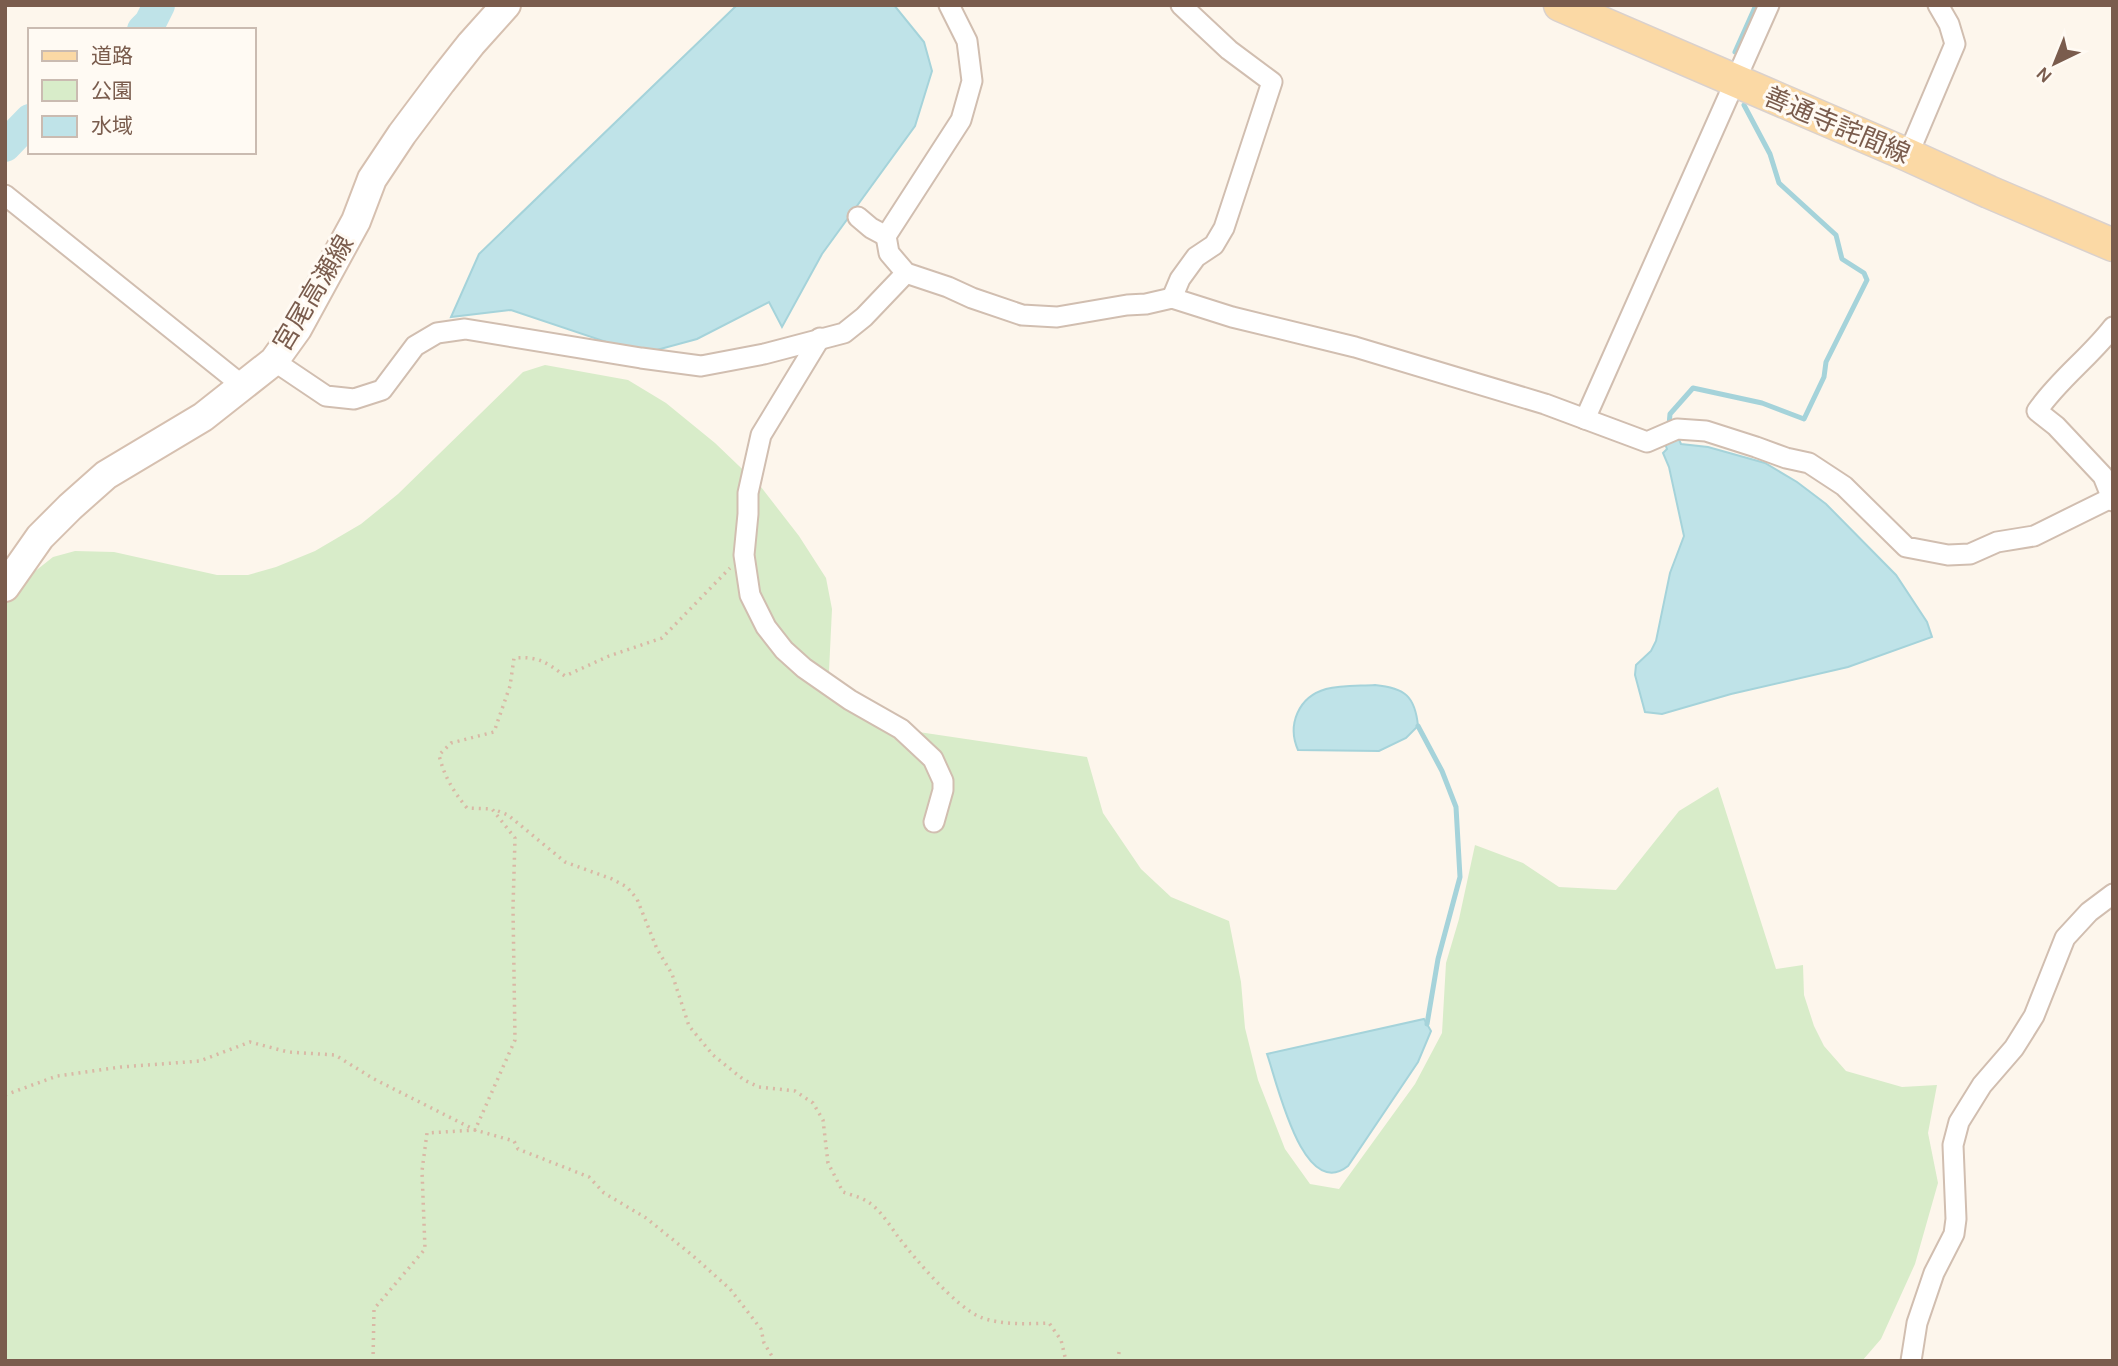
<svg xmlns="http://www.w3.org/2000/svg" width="2118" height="1366" font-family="Karla,'Noto Sans JP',sans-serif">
<rect width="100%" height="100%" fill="#fdf6ec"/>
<path fill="#d8ecc9" d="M 545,365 L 628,380 L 666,403 L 715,443 L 761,487 L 799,536 L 826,578 L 832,609 L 829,671 L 836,692 L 885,727 L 1087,757 L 1103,813 L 1141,869 L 1171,897 L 1229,921 L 1241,982 L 1245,1028 L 1258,1080 L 1285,1149 L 1310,1184 L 1339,1189 L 1415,1084 L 1442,1033 L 1446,963 L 1459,919 L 1475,845 L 1523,863 L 1559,887 L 1616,890 L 1679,811 L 1718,787 L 1776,969 L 1803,965 L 1804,995 L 1814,1026 L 1824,1046 L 1846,1071 L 1902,1087 L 1937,1085 L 1928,1133 L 1938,1183 L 1915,1264 L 1881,1339 L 1862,1361 L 5,1361 L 5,595 L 53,557 L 75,551 L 114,552 L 217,575 L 248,575 L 276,567 L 315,551 L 361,524 L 398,494 L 523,372 Z"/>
<g fill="#bfe3e8" stroke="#a5d3da" stroke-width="2">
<path d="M 737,5 L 894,5 L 924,42 L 932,71 L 915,126 L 822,254 L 782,327 L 769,302 L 697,339 L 642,354 L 511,310 L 451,317 L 479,254 Z"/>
<path d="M 1677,435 L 1681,444 L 1708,447 L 1765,463 L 1797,482 L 1826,504 L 1896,575 L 1927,622 L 1932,637 L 1848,667 L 1731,694 L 1662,714 L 1645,712 L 1635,675 L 1636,665 L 1651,651 L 1656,641 L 1670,573 L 1684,536 L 1669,467 L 1663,453 L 1667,449 L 1663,439 Z"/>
<path d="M 1375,685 C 1405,688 1415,696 1418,726 L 1406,738 L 1379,751 L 1298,750 C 1287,725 1298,697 1326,689 C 1341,685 1359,686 1375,685 Z"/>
<path d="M 1424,1019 L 1431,1031 L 1418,1062 L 1348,1166 C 1303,1202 1277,1082 1267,1054 Z"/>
</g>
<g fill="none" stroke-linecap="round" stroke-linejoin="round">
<g stroke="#a5d3da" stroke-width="5">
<path d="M 1735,52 L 1756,5"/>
<path d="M 1669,425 L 1670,414 L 1693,388 L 1762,403 L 1804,419 L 1824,377 L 1826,362 L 1867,280 L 1864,273 L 1842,259 L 1836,235 L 1779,183 L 1770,154 L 1744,105"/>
<path d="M 1418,726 L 1442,771 L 1456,807 L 1460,877 L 1438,959 L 1427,1024"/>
</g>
<g stroke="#bfe3e8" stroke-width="32">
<path d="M 143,30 L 150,23 L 159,5"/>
<path d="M 5,146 L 30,120"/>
</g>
<g stroke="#d1beb0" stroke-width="23">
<g id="street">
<path d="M 949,5 L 967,41 L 972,81 L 961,120 L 886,236 L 889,253 L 906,273 L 948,287 L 972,298 L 1022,315 L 1057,317 L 1127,305 L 1146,304 L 1172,298 L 1232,317 L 1355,347 L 1545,404 L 1647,442 L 1677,429 L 1706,431 L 1756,447 L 1786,458 L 1809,463 L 1844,486 L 1906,547 L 1948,555 L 1970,554 L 1997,542 L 2034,536 L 2111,498"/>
<path d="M 1908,155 L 1955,44 L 1949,24 L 1938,5"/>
<path d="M 5,195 L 243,386"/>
<path d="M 858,217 L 871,228 L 886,236"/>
<path d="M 1172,298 L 1180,279 L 1196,257 L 1214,245 L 1224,228 L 1272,82 L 1229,50 L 1181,5"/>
<path d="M 2113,327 C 2089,358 2059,379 2037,411 L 2056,426 L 2103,476 L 2113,501"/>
<path d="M 820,338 L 761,435 L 748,493 L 748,514 L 744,555 L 750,595 L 766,627 L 784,650 L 804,668 L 850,700 L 901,729 L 933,759 L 943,781 L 943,790 L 934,822"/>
<path d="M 274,361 L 326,396 L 354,399 L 382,390 L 415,346 L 437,333 L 465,329 L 641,358 L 701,366 L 764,354 L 844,333 L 864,317 L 906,273"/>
<path d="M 1585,419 L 1769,5"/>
<path d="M 1911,1361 L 1917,1323 L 1934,1273 L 1954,1234 L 1956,1219 L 1953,1145 L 1959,1122 L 1982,1085 L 2014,1048 L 2034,1016 L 2065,938 L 2089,912 L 2113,894"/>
</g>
</g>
<g stroke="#d6c0b0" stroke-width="32">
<path id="secondary" d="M 5,587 L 40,537 L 70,507 L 106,475 L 203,417 L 274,361 L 297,329 L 356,221 L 372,179 L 402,134 L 441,82 L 471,44 L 506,5"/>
</g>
<g stroke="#dad1cd" stroke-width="35">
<path id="primary" d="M 1560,5 L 1908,155 L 1989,192 L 2113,245"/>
</g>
<g stroke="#d9b8a5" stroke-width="3.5" stroke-dasharray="2 5" stroke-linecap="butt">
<path d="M 498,811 L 508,815 L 565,862 L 612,879 L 627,887 L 637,899 L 657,949 L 672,974 L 689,1026 L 713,1055 L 744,1080 L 759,1087 L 795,1091 L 813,1103 L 823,1120 L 828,1163 L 843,1192 C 851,1195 861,1197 868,1202 C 881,1210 890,1226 899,1238 C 916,1260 955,1306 980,1317 C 1000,1325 1027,1324 1049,1323 L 1061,1340 L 1066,1361"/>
<path d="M 5,1095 L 57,1076 L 121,1067 L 200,1061 L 250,1042 L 288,1052 L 335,1055 L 374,1079 L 475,1130 L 514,1141 L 518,1149 L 589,1177 L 604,1193 L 646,1218 L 692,1255 L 730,1289 L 761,1329 L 764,1343 L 775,1361"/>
<path d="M 373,1361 L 374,1309 L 425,1249 L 422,1171 L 427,1133 L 475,1130 L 515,1040 L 513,908 L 515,838 L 492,809 L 467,808 C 453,791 444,776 439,755 L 451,743 L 494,732 L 510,686 L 514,658 C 538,656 546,662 565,676 L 609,656 L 662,638 L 730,568"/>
<path d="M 1118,1361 L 1119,1352"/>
</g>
<use href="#street" stroke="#fff" stroke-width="19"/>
<use href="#secondary" stroke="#fff" stroke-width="28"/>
<use href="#primary" stroke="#fbd9a5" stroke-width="32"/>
</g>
<g text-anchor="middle" stroke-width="6" stroke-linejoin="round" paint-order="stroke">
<g font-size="26" fill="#7a5c4d" stroke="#fffaf3">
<text transform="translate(1837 125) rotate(23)" y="9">善通寺詫間線</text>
<text transform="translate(313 293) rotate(-59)" y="9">宮尾高瀬線</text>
</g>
</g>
<rect width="2118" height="1366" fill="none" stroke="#7a5c4d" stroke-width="14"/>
<rect x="28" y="28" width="228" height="126" fill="#fffaf3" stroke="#cabbb1" stroke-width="2"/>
<rect x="42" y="51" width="35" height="10" fill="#fbd9a5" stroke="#cabbb1" stroke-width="2"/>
<text x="91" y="63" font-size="21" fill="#7a5c4d">道路</text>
<rect x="42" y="80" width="35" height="21" fill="#d8ecc9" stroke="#cabbb1" stroke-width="2"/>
<text x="91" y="98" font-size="21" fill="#7a5c4d">公園</text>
<rect x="42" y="116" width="35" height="21" fill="#bfe3e8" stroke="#cabbb1" stroke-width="2"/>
<text x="91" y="133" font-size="21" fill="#7a5c4d">水域</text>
<g transform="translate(2055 63) rotate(223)" stroke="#fffaf3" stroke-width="5" paint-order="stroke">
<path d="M0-5L12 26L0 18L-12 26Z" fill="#7a5c4d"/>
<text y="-10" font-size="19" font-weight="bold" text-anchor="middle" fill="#7a5c4d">N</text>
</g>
</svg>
